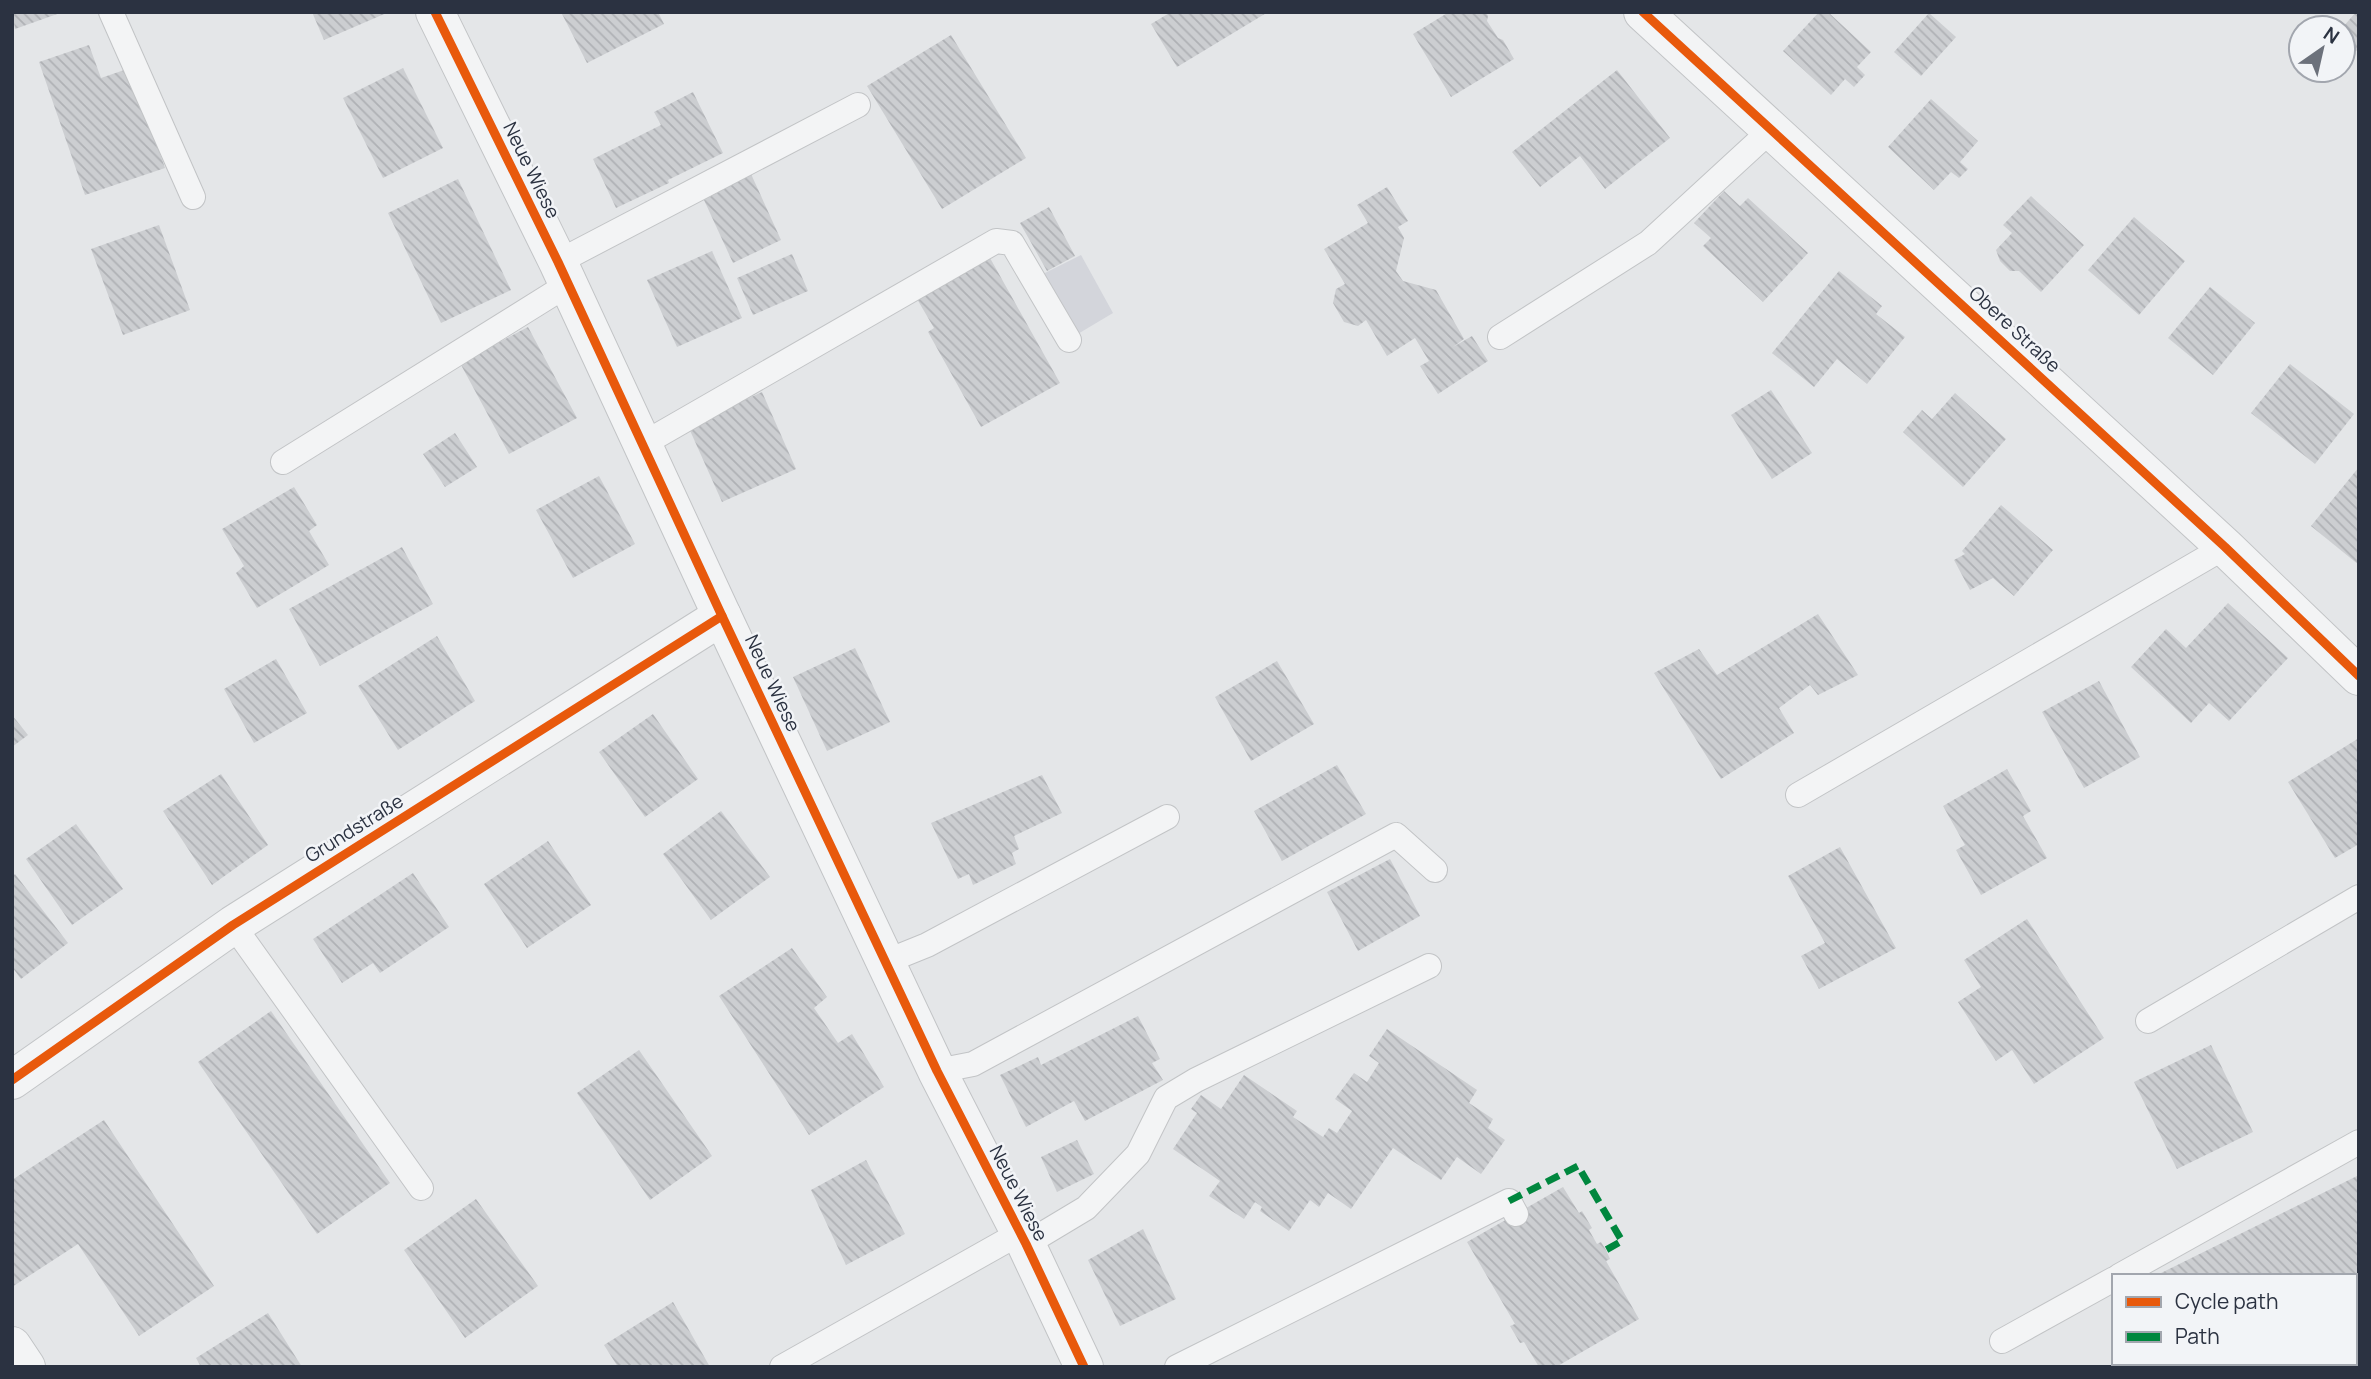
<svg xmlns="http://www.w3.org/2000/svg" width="2371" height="1379" font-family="Manrope,sans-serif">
<defs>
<pattern id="building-back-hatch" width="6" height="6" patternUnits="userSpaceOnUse" patternTransform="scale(1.75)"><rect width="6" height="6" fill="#ccced1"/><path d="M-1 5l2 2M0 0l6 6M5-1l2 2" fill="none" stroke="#afb1b5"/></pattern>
</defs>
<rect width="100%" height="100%" fill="#e4e6e8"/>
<path fill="#d3d5db" d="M 1081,255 L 1113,313 L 1061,344 L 1027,282 Z"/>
<g fill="url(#building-back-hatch)">
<path d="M 12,12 L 60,12 L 60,13 L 15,29 Z"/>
<path d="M 312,12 L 389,12 L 324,40 Z"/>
<path d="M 561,12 L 658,12 L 664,24 L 587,63 Z"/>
<path d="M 1171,12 L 1268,12 L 1177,67 L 1151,24 Z"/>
<path d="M 1449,12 L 1486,12 L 1488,16 L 1487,21 L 1498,38 L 1503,40 L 1514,59 L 1451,97 L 1413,34 Z"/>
<path d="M 1819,12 L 1828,12 L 1871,52 L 1857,67 L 1865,75 L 1854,87 L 1845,79 L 1831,95 L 1783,51 Z"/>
<path d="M 2356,12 L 2359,12 L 2359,53 L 2343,39 L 2343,27 Z"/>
<path d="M 1929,13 L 1956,37 L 1921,76 L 1894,52 Z"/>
<path d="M 951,35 L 1026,158 L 942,209 L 867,86 Z"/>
<path d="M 89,45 L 101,78 L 130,68 L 165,168 L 85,195 L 39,62 Z"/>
<path d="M 403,68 L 443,148 L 383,178 L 343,98 Z"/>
<path d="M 1617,70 L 1670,138 L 1605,189 L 1580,156 L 1540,187 L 1512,152 Z"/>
<path d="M 693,92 L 723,153 L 668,180 L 669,183 L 616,208 L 593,159 L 661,125 L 654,112 Z"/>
<path d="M 1931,99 L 1978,141 L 1960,162 L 1968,169 L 1959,178 L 1951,172 L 1934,190 L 1888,147 Z"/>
<path d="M 751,174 L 781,240 L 733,263 L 704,200 Z"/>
<path d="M 458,179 L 511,290 L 441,323 L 388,213 Z"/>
<path d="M 1387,187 L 1408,221 L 1398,227 L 1404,238 L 1396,271 L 1403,281 L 1436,290 L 1464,339 L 1453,347 L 1472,336 L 1488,361 L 1438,394 L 1420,366 L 1429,361 L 1415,338 L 1387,356 L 1366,320 L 1358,326 L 1344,322 L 1333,303 L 1336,289 L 1345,284 L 1324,249 L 1368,223 L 1357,205 Z"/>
<path d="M 1724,191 L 1740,206 L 1748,198 L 1808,253 L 1763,302 L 1703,246 L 1711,238 L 1694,223 Z"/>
<path d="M 2031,196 L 2084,245 L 2041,292 L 2019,271 L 2010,271 L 2000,261 L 1996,250 L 2012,233 L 2003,225 Z"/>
<path d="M 1049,207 L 1075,256 L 1047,271 L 1020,223 Z"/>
<path d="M 2134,217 L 2185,261 L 2139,315 L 2088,270 Z"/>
<path d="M 159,225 L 190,310 L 123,335 L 91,249 Z"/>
<path d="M 712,251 L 742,318 L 677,347 L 647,280 Z"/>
<path d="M 792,254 L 808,291 L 753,315 L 737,278 Z"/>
<path d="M 990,258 L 1060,383 L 981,427 L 928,332 L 934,328 L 917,299 Z"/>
<path d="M 1839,271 L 1882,306 L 1876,314 L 1905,337 L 1867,384 L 1837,359 L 1814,387 L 1772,353 Z"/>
<path d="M 2210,287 L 2255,323 L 2213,375 L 2168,338 Z"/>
<path d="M 528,327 L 577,418 L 509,454 L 460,363 Z"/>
<path d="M 2290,364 L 2354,414 L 2315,464 L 2251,413 Z"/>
<path d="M 1771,390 L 1812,453 L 1772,479 L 1731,415 Z"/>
<path d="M 762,392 L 796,469 L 722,502 L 688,426 Z"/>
<path d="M 1955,393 L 2006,439 L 1963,487 L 1903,432 L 1922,410 L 1932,419 Z"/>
<path d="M 455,433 L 477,467 L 445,487 L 423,454 Z"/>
<path d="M 2359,467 L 2359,565 L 2311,526 Z"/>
<path d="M 599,476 L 635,544 L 573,578 L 536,510 Z"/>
<path d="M 294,487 L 317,525 L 309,531 L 329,565 L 257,608 L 236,573 L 244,566 L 222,529 Z"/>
<path d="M 2001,505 L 2053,550 L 2014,596 L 1993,578 L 1970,590 L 1954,560 L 1965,554 L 1962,551 Z"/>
<path d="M 402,547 L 433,604 L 320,666 L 289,609 Z"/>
<path d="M 2228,603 L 2288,658 L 2229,721 L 2209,703 L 2191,723 L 2131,667 L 2166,629 L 2186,648 Z"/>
<path d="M 1818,614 L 1858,675 L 1818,695 L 1810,685 L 1779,708 L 1794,733 L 1721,779 L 1654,673 L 1699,649 L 1717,675 Z"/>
<path d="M 437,636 L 475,701 L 398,750 L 358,686 Z"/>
<path d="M 855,648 L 890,722 L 827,751 L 793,677 Z"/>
<path d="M 276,659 L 307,713 L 254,743 L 224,689 Z"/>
<path d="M 1277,661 L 1314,724 L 1251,761 L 1215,697 Z"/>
<path d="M 2099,681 L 2140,757 L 2084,788 L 2042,712 Z"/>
<path d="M 653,714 L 698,779 L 645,817 L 599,752 Z"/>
<path d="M 12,715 L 28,735 L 12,747 Z"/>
<path d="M 2359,738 L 2359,844 L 2335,858 L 2288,782 Z"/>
<path d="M 1337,765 L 1366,814 L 1282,861 L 1254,811 Z"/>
<path d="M 2007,769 L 2031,811 L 2023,816 L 2047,858 L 1981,895 L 1956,850 L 1965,845 L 1943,806 Z"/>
<path d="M 221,774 L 268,845 L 212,885 L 163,811 Z"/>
<path d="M 1042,775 L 1062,813 L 1014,836 L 1019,849 L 1012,853 L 1016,864 L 973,885 L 969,874 L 958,879 L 931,823 Z"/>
<path d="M 721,811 L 770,877 L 711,920 L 663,854 Z"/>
<path d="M 76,824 L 123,889 L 72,925 L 26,859 Z"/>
<path d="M 548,841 L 591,905 L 527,948 L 484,884 Z"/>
<path d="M 1840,847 L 1896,948 L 1819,989 L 1801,956 L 1825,943 L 1788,876 Z"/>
<path d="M 1390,859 L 1420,916 L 1358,951 L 1327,892 Z"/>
<path d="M 413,873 L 449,927 L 380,973 L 373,963 L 342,983 L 313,939 Z"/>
<path d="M 15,874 L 68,943 L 21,979 L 12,967 L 12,877 Z"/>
<path d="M 2027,919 L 2104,1038 L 2034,1084 L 2012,1050 L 1996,1061 L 1958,1002 L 1981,987 L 1964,960 Z"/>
<path d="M 792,948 L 827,997 L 814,1008 L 838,1043 L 852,1034 L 884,1087 L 809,1135 L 719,996 Z"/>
<path d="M 271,1011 L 390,1183 L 317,1234 L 198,1062 Z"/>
<path d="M 1138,1016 L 1160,1059 L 1152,1063 L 1163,1080 L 1085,1121 L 1074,1101 L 1026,1127 L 1000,1075 L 1038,1057 L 1041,1065 Z"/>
<path d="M 1387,1029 L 1477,1090 L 1469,1103 L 1493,1119 L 1488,1128 L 1505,1140 L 1481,1174 L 1457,1157 L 1441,1180 L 1393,1148 L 1351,1209 L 1328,1193 L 1319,1207 L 1310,1200 L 1289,1231 L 1260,1211 L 1262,1207 L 1255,1202 L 1244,1219 L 1209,1196 L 1220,1181 L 1173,1149 L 1197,1113 L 1191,1109 L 1201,1095 L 1221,1109 L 1244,1075 L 1297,1111 L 1293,1117 L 1323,1137 L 1329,1128 L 1337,1133 L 1352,1111 L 1335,1099 L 1354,1073 L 1367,1082 L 1379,1063 L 1369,1056 Z"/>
<path d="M 2211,1045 L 2253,1132 L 2177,1169 L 2134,1082 Z"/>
<path d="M 639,1050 L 712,1156 L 650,1200 L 577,1093 Z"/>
<path d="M 104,1120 L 214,1286 L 139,1336 L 78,1244 L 12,1287 L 12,1180 Z"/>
<path d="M 1077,1140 L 1094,1174 L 1057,1192 L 1041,1157 Z"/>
<path d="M 866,1160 L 905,1234 L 846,1265 L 811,1190 Z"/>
<path d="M 2359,1175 L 2359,1302 L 2355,1304 L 2355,1276 L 2155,1276 Z"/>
<path d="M 1563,1187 L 1579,1213 L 1582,1211 L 1592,1228 L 1589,1230 L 1597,1244 L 1601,1242 L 1606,1250 L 1610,1259 L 1606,1261 L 1639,1319 L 1556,1367 L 1539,1367 L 1524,1342 L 1520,1343 L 1510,1326 L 1515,1324 L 1467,1242 Z"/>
<path d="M 476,1199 L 538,1286 L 465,1338 L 404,1250 Z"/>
<path d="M 1143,1229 L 1176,1299 L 1120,1326 L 1088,1260 Z"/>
<path d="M 673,1302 L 710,1367 L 618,1367 L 604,1345 Z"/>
<path d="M 268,1313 L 302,1367 L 201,1367 L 196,1358 Z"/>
<path d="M 2169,1363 L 2246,1363 L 2239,1367 L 2171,1367 Z"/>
</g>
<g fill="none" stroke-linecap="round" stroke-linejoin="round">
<g stroke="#c2c4c6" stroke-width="26">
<g id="service">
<path d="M 111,12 L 193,197"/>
<path d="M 558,262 L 858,105"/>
<path d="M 1500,337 L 1648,243 L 1772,129"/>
<path d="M 643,444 L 996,241 L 1012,243 L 1069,340"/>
<path d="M 283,462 L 567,285"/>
<path d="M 1798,795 L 2225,547"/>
<path d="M 233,925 L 421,1188"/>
<path d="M 885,962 L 927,945 L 1167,817"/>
<path d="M 2148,1021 L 2359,897"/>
<path d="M 937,1071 L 973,1064 L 1396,835 L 1435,870"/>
<path d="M 1026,1244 L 1086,1208 L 1138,1154 L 1166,1098 L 1196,1080 L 1429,966"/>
<path d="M 2119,1276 L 2359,1142"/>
<path d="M 2002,1341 L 2114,1279"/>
<path d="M 782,1367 L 1020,1233"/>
<path d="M 1177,1367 L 1509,1201 L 1516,1214"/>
</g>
</g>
<g stroke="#c2c4c6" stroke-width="40">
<g id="minor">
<path d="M 435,12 L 558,262 L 722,616 L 937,1071 L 1026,1244 L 1084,1367"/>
<path d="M 1643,12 L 2225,547 L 2359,676"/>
<path d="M 12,1080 L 233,925 L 722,616"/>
<path d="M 12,1346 L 26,1367"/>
</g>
</g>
<use href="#service" stroke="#f3f4f5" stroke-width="24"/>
<use href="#minor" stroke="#f3f4f5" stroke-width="38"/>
<path stroke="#00873e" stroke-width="7" stroke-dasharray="14 7" stroke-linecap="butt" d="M 1509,1201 L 1578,1166 L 1622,1241 L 1606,1250"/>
<g stroke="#f2f4f7" stroke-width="13">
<g id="cycleway">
<path d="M 435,12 L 558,262 L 722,616 L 937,1071 L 1026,1244 L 1084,1367"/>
<path d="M 1643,12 L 2225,547 L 2359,676"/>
<path d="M 12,1080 L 233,925 L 722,616"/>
</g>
</g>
<use href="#cycleway" stroke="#e8590c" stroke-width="9"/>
</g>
<g text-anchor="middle" stroke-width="5" stroke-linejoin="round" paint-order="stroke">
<g font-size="19" fill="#2b3241" stroke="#f2f4f7">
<text transform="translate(532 170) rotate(64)" y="7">Neue Wiese</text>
<text transform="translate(2015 329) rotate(43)" y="7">Obere Straße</text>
<text transform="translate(773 683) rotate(65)" y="7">Neue Wiese</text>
<text transform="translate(354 828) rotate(-32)" y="7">Grundstraße</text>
<text transform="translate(1019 1193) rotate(63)" y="7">Neue Wiese</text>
</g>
</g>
<rect width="2371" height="1379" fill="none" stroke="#2b3241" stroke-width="28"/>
<rect x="2112" y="1274" width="245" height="91" fill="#f2f4f7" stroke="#a2a6ae" stroke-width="2"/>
<rect x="2126" y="1297" width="35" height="10" fill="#e8590c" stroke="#a2a6ae" stroke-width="2"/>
<text x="2175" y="1309" font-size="21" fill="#2b3241">Cycle path</text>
<rect x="2126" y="1332" width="35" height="10" fill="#00873e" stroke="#a2a6ae" stroke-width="2"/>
<text x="2175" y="1344" font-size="21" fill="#2b3241">Path</text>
<g transform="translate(2322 49) rotate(34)"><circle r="33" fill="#f2f4f7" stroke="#a2a6ae" stroke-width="2"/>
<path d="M0-5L12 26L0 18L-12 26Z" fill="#6c717b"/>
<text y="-10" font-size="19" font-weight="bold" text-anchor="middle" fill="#2b3241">N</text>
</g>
</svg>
